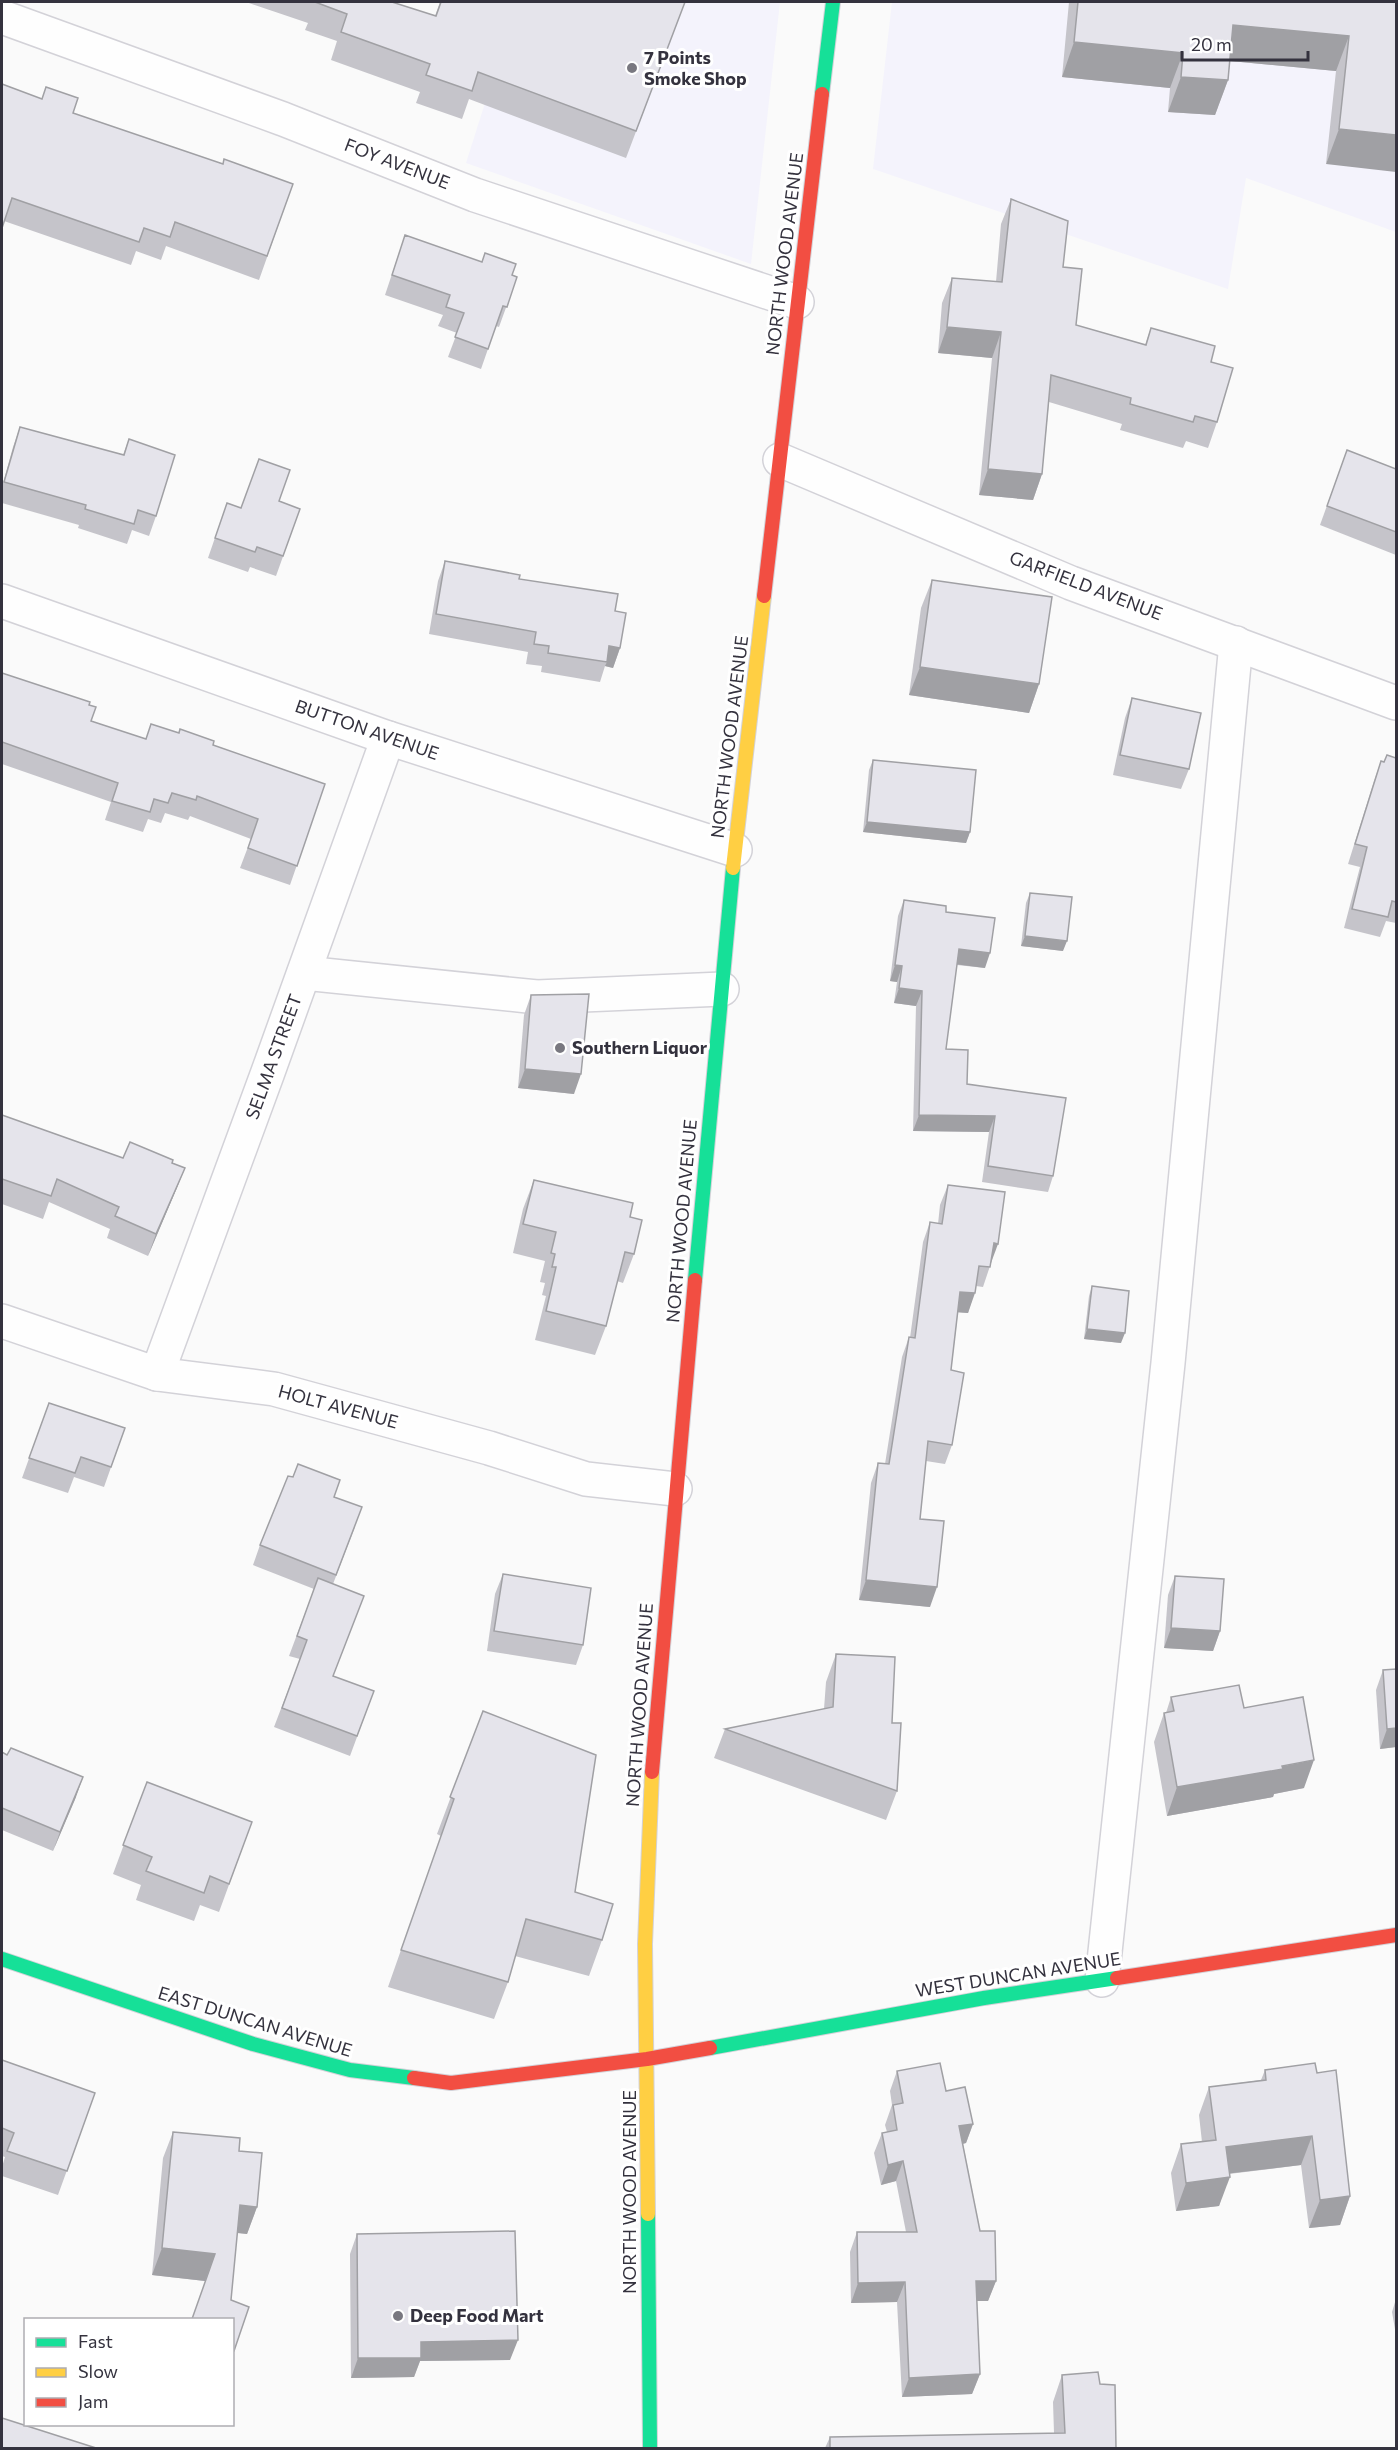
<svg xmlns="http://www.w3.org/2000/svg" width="1398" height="2450" font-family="Commissioner,sans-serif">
<rect width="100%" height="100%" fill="#fafafa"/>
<g fill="#f4f3fc">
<path d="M 517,2 L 780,2 L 751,264 L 466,163 Z"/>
<path d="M 892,2 L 1396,2 L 1396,232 L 1246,178 L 1228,289 L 873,169 Z"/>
</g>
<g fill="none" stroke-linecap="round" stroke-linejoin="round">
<g stroke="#d3d2d8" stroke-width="36">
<g id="street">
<path d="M 2,17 L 283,119 L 475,195 L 797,302"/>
<path d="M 780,460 L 1071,583 L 1396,703"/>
<path d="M 2,601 L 388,738 L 735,850"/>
<path d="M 304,973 L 537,997 L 722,989"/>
<path d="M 2,1321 L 157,1374 L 274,1389 L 489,1448 L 586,1479 L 675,1489"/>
<path d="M 157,1374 L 268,1072 L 388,738"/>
<path d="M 1102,1980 L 1168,1363 L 1236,643"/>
</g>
</g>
<g stroke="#d3d2d8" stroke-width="16">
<g id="fast">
<path d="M 822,94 L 833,2"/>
<path d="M 695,1280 L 733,868"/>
<path d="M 2,1959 L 253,2044 L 350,2070 L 414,2078"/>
<path d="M 710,2048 L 984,1998 L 1117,1978"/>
<path d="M 648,2214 L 650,2448"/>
</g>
</g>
<g stroke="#d3d2d8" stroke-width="16">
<g id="slow">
<path d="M 733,868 L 764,596"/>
<path d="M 648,2214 L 645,1944 L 652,1772"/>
</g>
</g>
<g stroke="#d3d2d8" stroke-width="16">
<g id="jam">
<path d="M 764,596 L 822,94"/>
<path d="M 652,1772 L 695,1280"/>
<path d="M 1117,1978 L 1396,1935"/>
<path d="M 414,2078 L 451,2083 L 647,2059 L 710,2048"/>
</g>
</g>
<use href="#street" stroke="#fefefe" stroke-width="33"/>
<use href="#fast" stroke="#16e098" stroke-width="14"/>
<use href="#slow" stroke="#ffcf43" stroke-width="14"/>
<use href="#jam" stroke="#f24e42" stroke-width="14"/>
</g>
<g fill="#c5c4ca">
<path d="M 246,2 L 392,2 L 435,16 L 440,2 L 685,2 L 626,158 L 469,99 L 462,119 L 416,103 L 420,92 L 331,60 L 337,41 L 305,30 L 308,23 Z"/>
<path d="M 1069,2 L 1396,2 L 1326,164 L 1336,71 L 1230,61 L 1228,80 L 1215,115 L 1168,112 L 1170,88 L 1062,77 Z"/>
<path d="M 2,84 L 73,113 L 222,164 L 293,184 L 259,280 L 166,246 L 161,260 L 136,251 L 131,265 L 4,221 Z"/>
<path d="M 1011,199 L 1063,267 L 1076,325 L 1145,345 L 1151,328 L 1211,362 L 1217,422 L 1208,448 L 1186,441 L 1183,448 L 1120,430 L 1122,424 L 1049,402 L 1042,474 L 1033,500 L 979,495 L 992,358 L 938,353 L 942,303 L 952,278 L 996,282 L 1001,224 Z"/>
<path d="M 405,235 L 517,277 L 499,327 L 496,326 L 481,369 L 448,357 L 457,333 L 438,326 L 443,315 L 385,295 Z"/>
<path d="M 20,427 L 123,455 L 129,439 L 156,516 L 149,536 L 132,530 L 127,544 L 78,528 L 79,525 L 2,503 L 2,487 L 13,447 Z"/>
<path d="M 1347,450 L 1396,469 L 1396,555 L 1320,525 Z"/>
<path d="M 279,501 L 300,509 L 276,576 L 250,567 L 248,572 L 208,558 L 227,503 L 241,508 Z"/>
<path d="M 445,561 L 519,579 L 615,611 L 620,648 L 613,668 L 605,666 L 600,682 L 541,672 L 542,666 L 526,664 L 528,652 L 429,634 L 438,581 Z"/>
<path d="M 932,580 L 1039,684 L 1029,713 L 909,695 L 921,608 Z"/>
<path d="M 2,673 L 89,705 L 91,721 L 146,739 L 178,733 L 180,729 L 213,745 L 325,784 L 290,885 L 240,868 L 251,839 L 190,816 L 188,820 L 165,813 L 161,823 L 148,819 L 143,832 L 105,820 L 111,802 L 2,764 Z"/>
<path d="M 1132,698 L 1189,769 L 1181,789 L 1113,775 L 1125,718 Z"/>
<path d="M 1396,758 L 1396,923 L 1386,921 L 1380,937 L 1344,928 L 1360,867 L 1348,864 L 1374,781 L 1381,761 L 1384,762 Z"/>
<path d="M 873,760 L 970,832 L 966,843 L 863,832 L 869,770 Z"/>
<path d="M 1030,893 L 1063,951 L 1021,946 L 1026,903 Z"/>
<path d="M 904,900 L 946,912 L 985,968 L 957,965 L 946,1049 L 967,1084 L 1053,1176 L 1048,1192 L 982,1182 L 989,1132 L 913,1131 L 916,1006 L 894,1003 L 897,982 L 890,981 L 898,916 Z"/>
<path d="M 531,995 L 574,1094 L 518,1088 L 524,1015 Z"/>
<path d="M 2,1115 L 123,1158 L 172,1163 L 185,1168 L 176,1190 L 148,1256 L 107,1238 L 110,1229 L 49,1202 L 43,1219 L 2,1204 Z"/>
<path d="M 534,1180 L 630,1217 L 634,1254 L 623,1283 L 617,1281 L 606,1326 L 595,1355 L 535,1340 L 546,1296 L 542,1295 L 545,1283 L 540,1282 L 545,1261 L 513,1253 L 523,1209 Z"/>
<path d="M 948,1185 L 991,1263 L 983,1287 L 976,1286 L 968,1313 L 958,1312 L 951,1370 L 952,1445 L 945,1464 L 926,1461 L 920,1519 L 930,1607 L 859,1600 L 871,1483 L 878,1463 L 885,1464 L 902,1357 L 909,1337 L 910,1338 L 923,1242 L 930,1222 L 938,1224 L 940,1205 Z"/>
<path d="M 1092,1286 L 1121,1343 L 1084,1339 L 1089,1296 Z"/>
<path d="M 49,1403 L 125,1428 L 104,1487 L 74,1477 L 68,1493 L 22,1478 Z"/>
<path d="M 334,1497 L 355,1527 L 333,1584 L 333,1677 L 374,1691 L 350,1756 L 274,1727 L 300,1659 L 289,1656 L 314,1589 L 253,1565 L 260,1545 Z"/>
<path d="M 503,1574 L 583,1645 L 576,1665 L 487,1651 L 495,1594 Z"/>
<path d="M 1175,1576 L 1220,1631 L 1213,1651 L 1164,1648 L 1168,1595 Z"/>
<path d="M 836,1654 L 892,1723 L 897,1791 L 886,1820 L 714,1758 L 725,1729 L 824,1709 L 826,1682 Z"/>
<path d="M 1396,1669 L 1396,1747 L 1380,1749 L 1376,1690 L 1383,1670 Z"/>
<path d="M 1171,1697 L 1244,1708 L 1304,1788 L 1274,1794 L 1273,1797 L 1167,1816 L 1154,1742 L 1164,1713 L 1166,1713 Z"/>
<path d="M 483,1711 L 575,1892 L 602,1940 L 589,1976 L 515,1956 L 508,1982 L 494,2019 L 388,1987 L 441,1836 L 437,1834 Z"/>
<path d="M 2,1752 L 76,1797 L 53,1851 L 2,1830 Z"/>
<path d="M 147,1782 L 252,1822 L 219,1912 L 200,1905 L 194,1921 L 136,1900 L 141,1885 L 113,1874 Z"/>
<path d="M 2,2060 L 95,2093 L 58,2195 L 2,2176 L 2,2167 L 5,2157 L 2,2156 Z"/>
<path d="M 1265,2070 L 1317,2073 L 1350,2196 L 1340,2225 L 1309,2228 L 1301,2165 L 1229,2174 L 1219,2206 L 1176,2211 L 1171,2173 L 1181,2144 L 1202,2142 L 1199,2115 L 1209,2087 L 1261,2080 Z"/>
<path d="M 897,2071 L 946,2091 L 973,2124 L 966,2143 L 963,2144 L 980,2231 L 996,2281 L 988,2301 L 977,2301 L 980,2374 L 972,2394 L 902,2397 L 897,2302 L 851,2303 L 850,2252 L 857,2232 L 906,2232 L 896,2181 L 881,2185 L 874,2153 L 882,2133 L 887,2132 L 885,2125 L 892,2105 L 890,2091 Z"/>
<path d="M 173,2132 L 239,2151 L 257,2207 L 247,2234 L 237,2233 L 231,2300 L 249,2307 L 232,2355 L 232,2319 L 205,2281 L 152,2275 L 163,2158 Z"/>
<path d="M 357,2234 L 510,2360 L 420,2361 L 414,2377 L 351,2378 L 350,2254 Z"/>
<path d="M 1396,2299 L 1396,2335 L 1392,2312 Z"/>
<path d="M 1062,2375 L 1100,2384 L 1116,2448 L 825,2448 L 830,2437 L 1054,2433 L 1053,2402 Z"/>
</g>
<g fill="#a0a0a4">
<path d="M 1233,25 L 1349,36 L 1336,71 L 1220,60 Z"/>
<path d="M 1074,42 L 1183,53 L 1170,88 L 1062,77 Z"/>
<path d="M 1181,77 L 1228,80 L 1215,115 L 1168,112 Z"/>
<path d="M 1339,129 L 1396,135 L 1396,172 L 1326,164 Z"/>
<path d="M 947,327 L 1001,332 L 992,358 L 938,353 Z"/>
<path d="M 988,469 L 1042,474 L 1033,500 L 979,495 Z"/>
<path d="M 609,646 L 620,648 L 613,668 L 605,666 L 607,662 Z"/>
<path d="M 920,667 L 1039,684 L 1029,713 L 909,695 Z"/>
<path d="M 867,822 L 970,832 L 966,843 L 863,832 Z"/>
<path d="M 1025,936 L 1067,941 L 1063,951 L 1021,946 Z"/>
<path d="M 959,949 L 990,953 L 985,968 L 954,964 Z"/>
<path d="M 895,965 L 902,966 L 897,982 L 890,981 Z"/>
<path d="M 899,988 L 922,991 L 916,1006 L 894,1003 Z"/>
<path d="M 525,1069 L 581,1074 L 574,1094 L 518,1088 Z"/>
<path d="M 919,1115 L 995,1116 L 989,1132 L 913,1131 Z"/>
<path d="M 185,1168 L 176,1190 L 148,1256 L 156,1234 Z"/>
<path d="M 994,1243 L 998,1244 L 991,1263 L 986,1263 Z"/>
<path d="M 960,1292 L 975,1293 L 968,1313 L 953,1312 Z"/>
<path d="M 1087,1329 L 1125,1333 L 1121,1343 L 1084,1339 Z"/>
<path d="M 866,1580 L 937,1587 L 930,1607 L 859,1600 Z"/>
<path d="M 1171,1628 L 1220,1631 L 1213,1651 L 1164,1648 Z"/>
<path d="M 1396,1728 L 1396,1747 L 1380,1749 L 1387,1729 Z"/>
<path d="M 1314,1760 L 1304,1788 L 1274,1794 L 1273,1797 L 1167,1816 L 1177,1787 Z"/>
<path d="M 83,1777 L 76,1797 L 53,1851 L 60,1832 Z"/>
<path d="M 973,2124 L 966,2143 L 952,2146 L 959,2126 Z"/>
<path d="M 1312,2136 L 1301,2165 L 1216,2175 L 1226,2147 Z"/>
<path d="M 903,2161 L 896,2181 L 881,2185 L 888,2165 Z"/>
<path d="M 1230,2177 L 1219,2206 L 1176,2211 L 1186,2183 Z"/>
<path d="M 1350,2196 L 1340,2225 L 1309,2228 L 1320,2200 Z"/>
<path d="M 240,2205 L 257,2207 L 247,2234 L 230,2232 Z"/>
<path d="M 162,2248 L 215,2254 L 205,2281 L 152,2275 Z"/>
<path d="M 976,2281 L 996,2281 L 988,2301 L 969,2301 Z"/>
<path d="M 905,2282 L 897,2302 L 851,2303 L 858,2283 Z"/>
<path d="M 518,2340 L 510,2360 L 420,2361 L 414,2377 L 351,2378 L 358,2358 L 421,2342 Z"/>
<path d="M 980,2374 L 972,2394 L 902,2397 L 909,2378 Z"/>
</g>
<g fill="#e5e4eb" stroke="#a0a0a4" stroke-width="1.5">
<path d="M 315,2 L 392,2 L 436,16 L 441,2 L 685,2 L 636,131 L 478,72 L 472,91 L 426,75 L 430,64 L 341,32 L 347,14 Z"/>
<path d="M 1078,2 L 1396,2 L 1396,135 L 1339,129 L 1349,36 L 1233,25 L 1228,80 L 1181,77 L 1183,53 L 1074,42 Z"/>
<path d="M 2,84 L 42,99 L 46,87 L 78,98 L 73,113 L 223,164 L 224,159 L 293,184 L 267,256 L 175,222 L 170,237 L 144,228 L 139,242 L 12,198 L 2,228 Z"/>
<path d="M 1011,199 L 1068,221 L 1063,267 L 1082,269 L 1076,325 L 1146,345 L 1151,328 L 1215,346 L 1211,362 L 1233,368 L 1217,422 L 1195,416 L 1193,422 L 1130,404 L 1131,398 L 1051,375 L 1042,474 L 988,469 L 1001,332 L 947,327 L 952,278 L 1002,282 Z"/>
<path d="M 405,235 L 482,262 L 485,253 L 516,264 L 512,275 L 517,277 L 507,307 L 503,306 L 488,349 L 455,337 L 464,313 L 446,307 L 450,295 L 392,275 Z"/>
<path d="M 20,427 L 124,455 L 129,439 L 175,455 L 156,516 L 138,510 L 134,524 L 85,509 L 86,505 L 4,482 Z"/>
<path d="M 1347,450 L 1396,469 L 1396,532 L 1327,506 Z"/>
<path d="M 259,459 L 290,470 L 279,501 L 300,509 L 283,556 L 257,547 L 255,552 L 215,538 L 227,503 L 241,508 Z"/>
<path d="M 445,561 L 520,575 L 519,579 L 618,594 L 615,611 L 626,613 L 620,648 L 609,646 L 607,662 L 548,653 L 549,646 L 534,644 L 536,632 L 436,614 Z"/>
<path d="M 932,580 L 1052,597 L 1039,684 L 920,667 Z"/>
<path d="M 2,673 L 90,702 L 89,705 L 96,707 L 91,721 L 146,739 L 151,724 L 179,733 L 180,729 L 214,741 L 213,745 L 325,784 L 297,866 L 248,848 L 258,819 L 197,796 L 196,800 L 172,793 L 168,803 L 154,799 L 150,812 L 112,801 L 118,783 L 2,742 Z"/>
<path d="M 1132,698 L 1201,713 L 1189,769 L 1120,755 Z"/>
<path d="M 1387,755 L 1396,758 L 1396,902 L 1392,901 L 1388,917 L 1352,909 L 1367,847 L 1355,844 L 1381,761 L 1384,762 Z"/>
<path d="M 873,760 L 976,770 L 970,832 L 867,822 Z"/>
<path d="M 1030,893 L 1072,897 L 1067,941 L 1025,936 Z"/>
<path d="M 904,900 L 946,906 L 946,912 L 995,918 L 990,953 L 959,949 L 946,1049 L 968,1050 L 967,1084 L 1066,1098 L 1053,1176 L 988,1166 L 995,1116 L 919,1115 L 922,991 L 899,988 L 902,966 L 895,965 Z"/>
<path d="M 589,994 L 581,1074 L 525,1069 L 531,995 Z"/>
<path d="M 2,1115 L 123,1158 L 130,1142 L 173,1160 L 172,1163 L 185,1168 L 156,1234 L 115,1216 L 119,1207 L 57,1179 L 51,1196 L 2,1179 Z"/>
<path d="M 534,1180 L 633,1203 L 630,1217 L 642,1220 L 634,1254 L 625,1252 L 606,1326 L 546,1311 L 556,1267 L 552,1267 L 555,1254 L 551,1253 L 556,1232 L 523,1224 Z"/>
<path d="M 948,1185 L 1005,1192 L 998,1244 L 994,1243 L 990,1267 L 979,1266 L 975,1293 L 960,1292 L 951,1370 L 964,1373 L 952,1445 L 928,1441 L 920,1519 L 944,1521 L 937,1587 L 866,1580 L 878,1463 L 889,1464 L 909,1337 L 915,1338 L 930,1222 L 942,1224 Z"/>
<path d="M 1092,1286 L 1129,1291 L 1125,1333 L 1087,1329 Z"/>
<path d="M 49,1403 L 125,1428 L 111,1467 L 81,1457 L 75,1473 L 29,1458 Z"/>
<path d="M 298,1464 L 340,1480 L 334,1497 L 362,1507 L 336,1575 L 260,1545 L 288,1476 L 293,1477 Z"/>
<path d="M 503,1574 L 591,1588 L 583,1645 L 494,1631 Z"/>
<path d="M 1175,1576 L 1224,1579 L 1220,1631 L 1171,1628 Z"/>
<path d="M 318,1578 L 364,1596 L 333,1676 L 374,1691 L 357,1736 L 282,1708 L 307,1640 L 297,1636 Z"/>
<path d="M 836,1654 L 895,1657 L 892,1723 L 901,1723 L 897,1791 L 725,1729 L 833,1707 Z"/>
<path d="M 1396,1669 L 1396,1728 L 1387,1729 L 1383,1670 Z"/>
<path d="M 1239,1685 L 1244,1708 L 1303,1697 L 1314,1760 L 1282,1766 L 1283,1769 L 1177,1787 L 1164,1713 L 1174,1711 L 1171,1697 Z"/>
<path d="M 483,1711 L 596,1755 L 575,1892 L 613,1904 L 602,1940 L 526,1919 L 508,1982 L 401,1950 L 454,1799 L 450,1797 Z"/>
<path d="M 11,1748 L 83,1777 L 60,1832 L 2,1808 L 2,1752 L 7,1755 Z"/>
<path d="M 147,1782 L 252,1822 L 229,1884 L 210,1876 L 204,1893 L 146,1871 L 152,1857 L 123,1845 Z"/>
<path d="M 2,2060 L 95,2093 L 67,2171 L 7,2151 L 14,2133 L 2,2128 Z"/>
<path d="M 940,2063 L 946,2091 L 965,2087 L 973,2124 L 959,2126 L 980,2231 L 995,2231 L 996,2281 L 976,2281 L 980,2374 L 909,2378 L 905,2282 L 858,2283 L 857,2232 L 917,2232 L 903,2161 L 888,2165 L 882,2133 L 897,2130 L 893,2105 L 903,2103 L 897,2071 Z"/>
<path d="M 1315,2063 L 1317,2073 L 1336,2070 L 1350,2196 L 1320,2200 L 1312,2136 L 1226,2147 L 1230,2177 L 1186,2183 L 1181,2144 L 1216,2140 L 1209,2087 L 1266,2080 L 1265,2070 Z"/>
<path d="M 173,2132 L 240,2138 L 239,2151 L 262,2153 L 257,2207 L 240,2205 L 231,2300 L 249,2307 L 234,2351 L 232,2351 L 232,2319 L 192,2319 L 215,2254 L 162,2248 Z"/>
<path d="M 515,2231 L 518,2340 L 421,2342 L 421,2358 L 358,2358 L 357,2234 Z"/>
<path d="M 1098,2372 L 1100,2384 L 1115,2385 L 1116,2448 L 830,2448 L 830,2437 L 1065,2433 L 1062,2375 Z"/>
<path d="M 2,2418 L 96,2448 L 2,2448 Z"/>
</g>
<g fill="#797880" stroke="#fff" stroke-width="2">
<circle cx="632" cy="68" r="6"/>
<circle cx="560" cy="1048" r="6"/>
<circle cx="398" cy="2316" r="6"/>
</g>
<g text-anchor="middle" stroke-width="6" stroke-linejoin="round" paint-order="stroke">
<g font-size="18" font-weight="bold" fill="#34323e" stroke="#fff" text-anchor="start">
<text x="644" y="64">7 Points<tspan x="644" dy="21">Smoke Shop</tspan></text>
<text x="572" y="1054">Southern Liquor</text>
<text x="410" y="2322">Deep Food Mart</text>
</g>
<g font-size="18" fill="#34323e" stroke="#fff">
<text transform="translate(397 164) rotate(21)" y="6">FOY AVENUE</text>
<text transform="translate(785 254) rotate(-83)" y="6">NORTH WOOD AVENUE</text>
<text transform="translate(1086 586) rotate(21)" y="6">GARFIELD AVENUE</text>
<text transform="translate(367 730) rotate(19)" y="6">BUTTON AVENUE</text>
<text transform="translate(730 737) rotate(-83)" y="6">NORTH WOOD AVENUE</text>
<text transform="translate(274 1057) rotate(-70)" y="6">SELMA STREET</text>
<text transform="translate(682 1221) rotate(-85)" y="6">NORTH WOOD AVENUE</text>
<text transform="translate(338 1407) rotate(15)" y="6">HOLT AVENUE</text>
<text transform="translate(640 1705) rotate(-86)" y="6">NORTH WOOD AVENUE</text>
<text transform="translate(1018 1975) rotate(-9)" y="6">WEST DUNCAN AVENUE</text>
<text transform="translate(255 2022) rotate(17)" y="6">EAST DUNCAN AVENUE</text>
<text transform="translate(630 2192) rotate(-90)" y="6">NORTH WOOD AVENUE</text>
</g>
</g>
<rect width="1398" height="2450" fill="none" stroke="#34323e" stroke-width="6"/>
<rect x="24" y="2318" width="210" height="108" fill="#ffffff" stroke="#aeadb2" stroke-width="1.5"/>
<rect x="36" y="2338" width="30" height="9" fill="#16e098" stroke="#aeadb2" stroke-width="1.5"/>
<text x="78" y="2348" font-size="18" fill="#34323e">Fast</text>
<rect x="36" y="2368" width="30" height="9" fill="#ffcf43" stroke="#aeadb2" stroke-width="1.5"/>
<text x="78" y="2378" font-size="18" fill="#34323e">Slow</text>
<rect x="36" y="2398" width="30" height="9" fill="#f24e42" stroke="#aeadb2" stroke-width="1.5"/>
<text x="78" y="2408" font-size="18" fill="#34323e">Jam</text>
<path d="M1182 51v9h126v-9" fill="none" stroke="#34323e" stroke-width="3"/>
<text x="1191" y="51" font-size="18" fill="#34323e" stroke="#ffffff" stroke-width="4.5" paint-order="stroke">20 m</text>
</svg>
